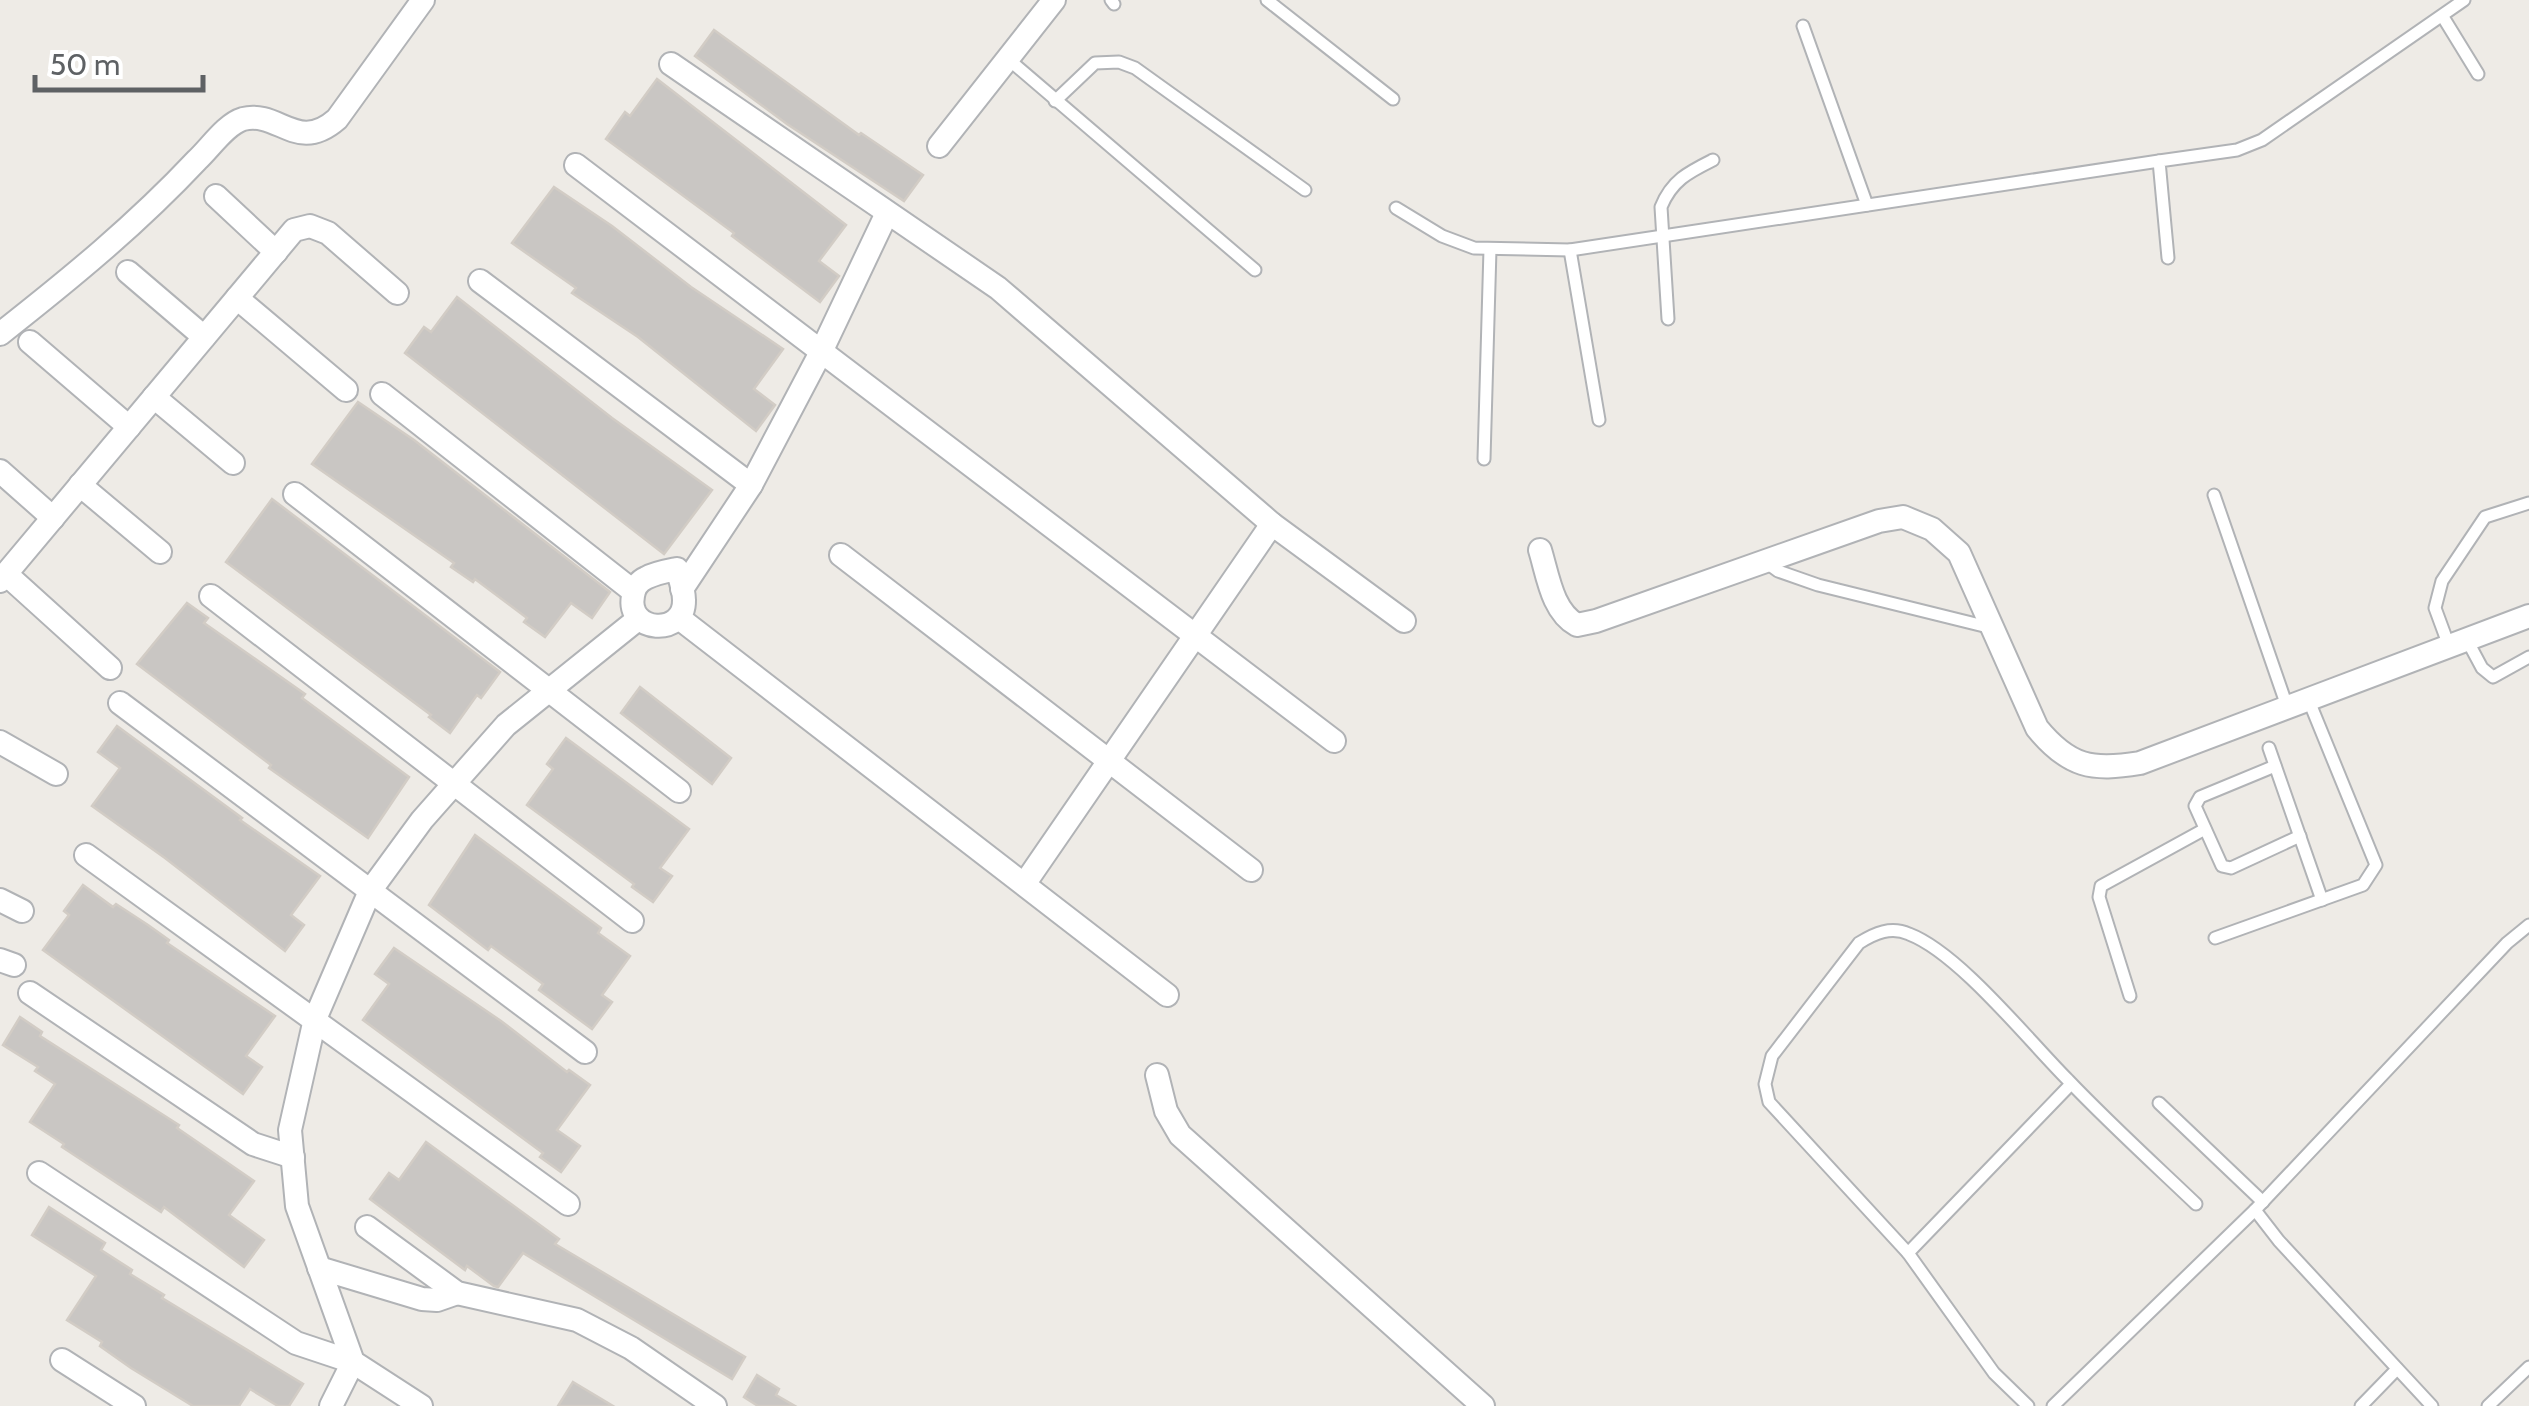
<svg xmlns="http://www.w3.org/2000/svg" width="2529" height="1406" font-family="Cabin,sans-serif">
<rect width="100%" height="100%" fill="#eeebe6"/>
<g fill="#c9c6c3" stroke="#d2ccc5" stroke-width="2.5">
<path d="M 714,30 L 859,135 L 861,133 L 923,175 L 904,201 L 787,124 L 695,56 Z"/>
<path d="M 657,79 L 846,225 L 819,261 L 839,276 L 820,302 L 732,236 L 734,233 L 606,139 L 625,112 L 630,116 Z"/>
<path d="M 554,187 L 612,226 L 691,287 L 783,349 L 754,389 L 775,405 L 756,431 L 638,337 L 572,293 L 576,288 L 512,243 Z"/>
<path d="M 457,297 L 612,418 L 712,490 L 664,554 L 405,353 L 424,327 L 431,332 Z"/>
<path d="M 358,402 L 414,440 L 610,592 L 592,618 L 571,603 L 545,637 L 524,622 L 527,618 L 475,579 L 473,582 L 451,567 L 454,563 L 312,464 Z"/>
<path d="M 272,499 L 500,672 L 481,698 L 477,695 L 450,733 L 429,717 L 431,715 L 226,562 Z"/>
<path d="M 187,603 L 208,618 L 204,623 L 305,694 L 302,698 L 409,777 L 368,838 L 269,768 L 271,765 L 137,664 Z"/>
<path d="M 640,687 L 731,758 L 712,784 L 621,713 Z"/>
<path d="M 117,726 L 242,818 L 240,820 L 320,876 L 291,915 L 304,925 L 285,951 L 165,858 L 92,806 L 120,768 L 98,752 Z"/>
<path d="M 566,738 L 689,829 L 660,868 L 672,876 L 653,902 L 632,887 L 634,884 L 527,805 L 553,769 L 547,764 Z"/>
<path d="M 475,835 L 601,928 L 598,933 L 630,956 L 602,995 L 612,1002 L 592,1029 L 539,990 L 543,984 L 491,946 L 488,950 L 429,905 Z"/>
<path d="M 83,885 L 113,907 L 116,904 L 148,925 L 169,940 L 167,943 L 275,1016 L 246,1056 L 262,1067 L 243,1094 L 43,950 L 69,915 L 64,911 Z"/>
<path d="M 394,948 L 501,1021 L 567,1072 L 569,1070 L 590,1085 L 557,1130 L 580,1146 L 561,1172 L 540,1157 L 543,1153 L 363,1020 L 389,984 L 375,974 Z"/>
<path d="M 20,1017 L 42,1032 L 40,1036 L 179,1125 L 177,1128 L 254,1181 L 229,1215 L 264,1240 L 244,1267 L 164,1207 L 161,1212 L 62,1147 L 64,1144 L 30,1122 L 55,1084 L 35,1071 L 38,1067 L 3,1045 Z"/>
<path d="M 426,1142 L 559,1239 L 555,1244 L 745,1357 L 732,1379 L 523,1253 L 498,1287 L 494,1286 L 467,1266 L 465,1270 L 370,1199 L 389,1173 L 399,1180 Z"/>
<path d="M 49,1207 L 105,1243 L 101,1250 L 132,1270 L 130,1274 L 164,1295 L 162,1298 L 303,1384 L 289,1406 L 278,1406 L 250,1389 L 239,1406 L 193,1406 L 131,1368 L 100,1346 L 102,1342 L 67,1320 L 96,1276 L 32,1235 Z"/>
<path d="M 757,1375 L 779,1389 L 776,1395 L 795,1406 L 758,1406 L 744,1397 Z"/>
<path d="M 573,1382 L 613,1406 L 558,1406 Z"/>
</g>
<g fill="none" stroke-linecap="round" stroke-linejoin="round">
<g stroke="#b1b3b6" stroke-width="15">
<g id="lane">
<path d="M 1111,0 L 1114,4"/>
<path d="M 1267,0 L 1393,99"/>
<path d="M 2443,17 L 2478,74"/>
<path d="M 1803,26 L 1867,205"/>
<path d="M 1007,58 L 1255,270"/>
<path d="M 1055,101 L 1095,63 L 1119,62 L 1135,68 L 1305,190"/>
<path d="M 1396,208 L 1442,236 L 1474,248 L 1570,250 L 2159,161"/>
<path d="M 1570,250 L 1599,420"/>
<path d="M 2168,258 L 2159,161 L 2237,150 L 2262,140 L 2464,0"/>
<path d="M 1668,319 L 1661,207 C 1672,180 1689,172 1713,160"/>
<path d="M 1484,459 L 1490,249"/>
<path d="M 2214,495 L 2288,709"/>
<path d="M 1767,563 L 1778,571 L 1818,585 L 1992,628"/>
<path d="M 2467,640 L 2482,668 L 2493,677 L 2529,657"/>
<path d="M 2449,646 L 2435,608 L 2442,581 L 2485,517 L 2529,503"/>
<path d="M 2269,748 L 2322,900"/>
<path d="M 2275,766 L 2200,797 L 2195,806 L 2222,866 L 2231,868 L 2300,836"/>
<path d="M 2215,938 L 2363,885 L 2376,865 L 2309,701"/>
<path d="M 2130,996 L 2099,897 L 2101,886 L 2205,829"/>
<path d="M 2159,1103 L 2263,1202"/>
<path d="M 1908,1253 L 1769,1102 L 1765,1084 L 1772,1056 L 1859,943 C 1875,933 1891,926 1909,934 C 1959,953 2028,1040 2068,1080 C 2109,1123 2153,1163 2196,1204"/>
<path d="M 2028,1406 L 1994,1373 L 1908,1253 L 2071,1084"/>
<path d="M 2053,1406 L 2255,1210"/>
<path d="M 2361,1406 L 2397,1369"/>
<path d="M 2432,1406 L 2279,1241 L 2255,1210 L 2507,943 L 2529,925"/>
<path d="M 2488,1406 L 2529,1367"/>
</g>
</g>
<g stroke="#b1b3b6" stroke-width="26">
<g id="street">
<path d="M 671,64 L 998,288 L 1272,524 L 1404,621"/>
<path d="M 939,146 L 1054,0"/>
<path d="M 576,165 L 1334,741"/>
<path d="M 216,196 L 276,252"/>
<path d="M 128,272 L 204,337"/>
<path d="M 480,281 L 751,485"/>
<path d="M 237,298 L 346,390"/>
<path d="M 0,334 C 70,279 136,225 197,160 C 210,148 226,124 243,119 C 279,110 297,154 337,119 L 423,0"/>
<path d="M 30,342 L 129,427"/>
<path d="M 382,394 L 633,591"/>
<path d="M 154,397 L 233,463"/>
<path d="M 0,471 L 53,518"/>
<path d="M 80,485 L 160,552"/>
<path d="M 295,494 L 679,791"/>
<path d="M 1540,550 C 1548,576 1552,611 1577,625 L 1596,621 L 1879,521 L 1903,517 L 1932,529 L 1959,553 L 2037,728 C 2069,767 2092,771 2140,763 L 2529,616"/>
<path d="M 841,555 L 1251,870"/>
<path d="M 677,569 C 680,579 684,590 684,600 C 685,637 626,633 633,596 C 634,588 639,581 646,578 C 655,573 667,571 677,569 Z"/>
<path d="M 6,574 L 110,668"/>
<path d="M 0,581 L 294,230 L 310,226 L 328,233 L 397,293"/>
<path d="M 682,589 L 751,485 L 821,352 L 887,213"/>
<path d="M 211,596 L 632,921"/>
<path d="M 679,618 L 1167,995"/>
<path d="M 120,703 L 585,1052"/>
<path d="M 0,742 L 56,774"/>
<path d="M 86,855 L 568,1204"/>
<path d="M 1025,883 L 1272,524"/>
<path d="M 0,900 L 22,911"/>
<path d="M 0,960 L 14,965"/>
<path d="M 30,993 L 253,1144 L 293,1157"/>
<path d="M 1157,1075 L 1166,1111 L 1180,1135 L 1483,1406"/>
<path d="M 39,1173 L 296,1343 L 353,1362 L 331,1406"/>
<path d="M 367,1227 L 457,1293 L 577,1320 L 631,1348 L 715,1406"/>
<path d="M 319,1268 L 422,1299 L 437,1300 L 457,1293"/>
<path d="M 62,1360 L 134,1406"/>
<path d="M 421,1406 L 353,1362 L 297,1206 L 290,1130 L 315,1019 L 370,891 L 422,820 L 506,725 L 638,619"/>
</g>
</g>
<use href="#lane" stroke="#fff" stroke-width="11"/>
<use href="#street" stroke="#fff" stroke-width="22"/>
</g>
<path d="M35 75v15h168v-15" fill="none" stroke="#5e6164" stroke-width="5"/>
<text x="50" y="75" font-size="30" fill="#5e6164" stroke="#ffffff" stroke-width="8" paint-order="stroke">50 m</text>
</svg>
